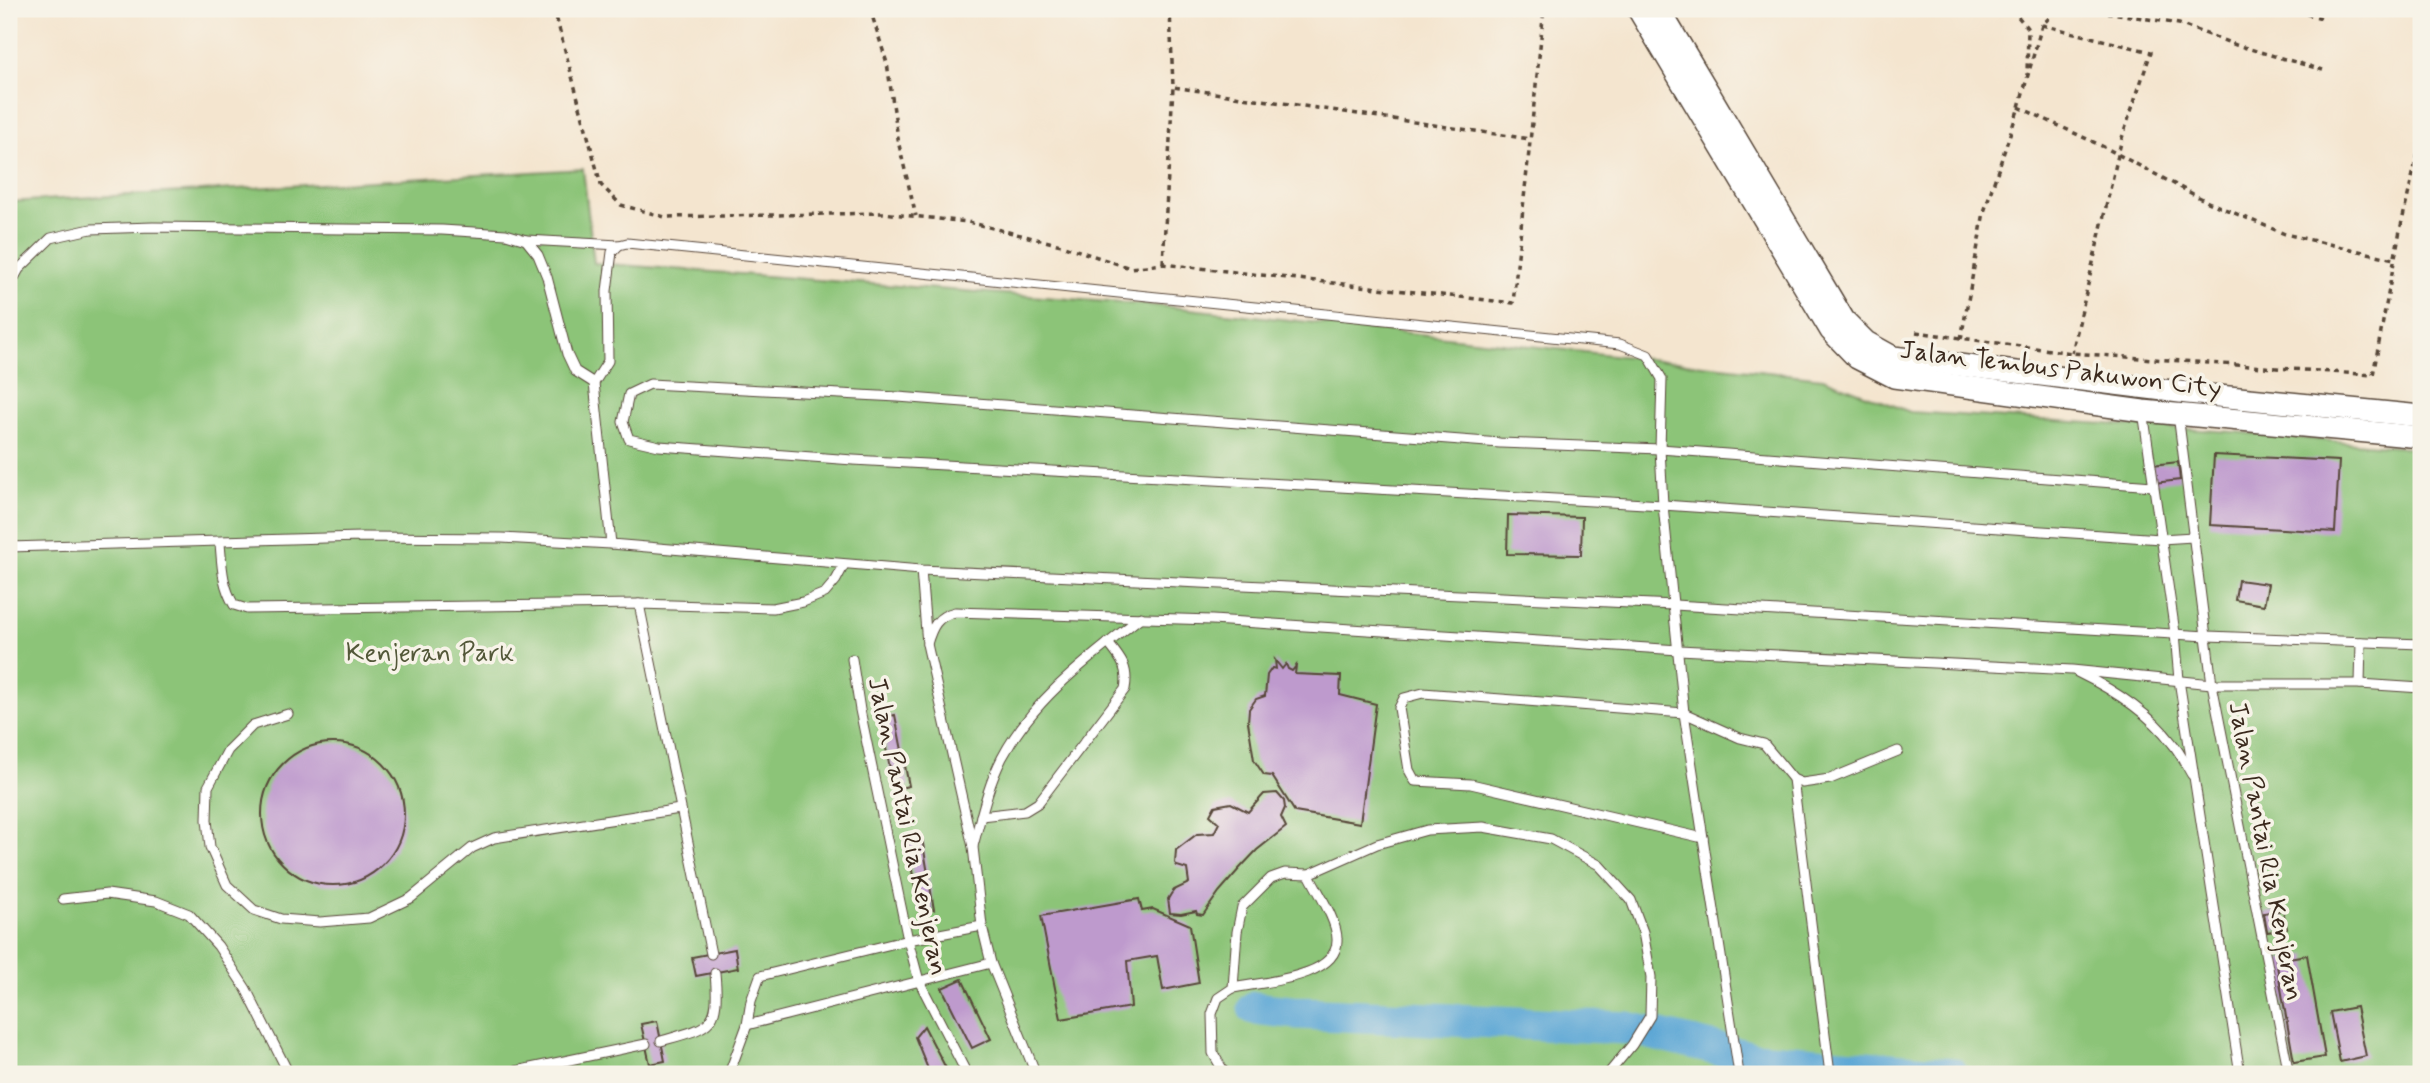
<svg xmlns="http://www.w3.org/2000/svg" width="2430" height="1083" font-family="Mynerve,sans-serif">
<rect width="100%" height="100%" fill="#f7f3e8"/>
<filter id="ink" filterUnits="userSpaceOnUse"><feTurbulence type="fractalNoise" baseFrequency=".0143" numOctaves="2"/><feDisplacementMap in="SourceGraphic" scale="14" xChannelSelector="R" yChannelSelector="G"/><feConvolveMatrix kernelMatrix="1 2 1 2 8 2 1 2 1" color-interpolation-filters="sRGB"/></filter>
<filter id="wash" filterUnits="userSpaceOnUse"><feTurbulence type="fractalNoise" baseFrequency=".00686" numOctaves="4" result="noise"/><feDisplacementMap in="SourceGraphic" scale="28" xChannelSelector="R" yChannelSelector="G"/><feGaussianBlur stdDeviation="1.57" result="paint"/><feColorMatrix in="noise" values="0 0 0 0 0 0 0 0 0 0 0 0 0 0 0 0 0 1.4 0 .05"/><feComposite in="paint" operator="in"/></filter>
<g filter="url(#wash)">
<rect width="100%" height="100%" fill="#f4e5cf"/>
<path fill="#8cc478" stroke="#64774b" stroke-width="2" d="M 583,169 L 594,263 L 1162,306 L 1823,378 L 1910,412 L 2235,432 L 2421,449 L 2421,1074 L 9,1074 L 9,202 Z"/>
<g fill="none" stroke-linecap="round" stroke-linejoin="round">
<path stroke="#5da7d5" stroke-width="33" d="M 1254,1008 L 1299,1013 L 1628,1028 L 1754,1058 L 1952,1074"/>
</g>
<g id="blocks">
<g fill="#be9acd">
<path d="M 2214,455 L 2339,461 L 2335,532 L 2210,525 Z"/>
<path d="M 2178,462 L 2180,480 L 2154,483 L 2152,465 Z"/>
<path d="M 1508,515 L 1582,517 L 1581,555 L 1507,554 Z"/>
<path d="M 2238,580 L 2268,584 L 2264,605 L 2235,600 Z"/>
<path d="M 1275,660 L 1282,669 L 1286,664 L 1288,669 L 1292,671 L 1296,666 L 1295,674 L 1341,676 L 1340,695 L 1376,704 L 1360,823 L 1295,812 L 1272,776 L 1264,775 L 1254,760 L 1248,722 L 1249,709 L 1256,699 L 1265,696 L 1267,675 L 1272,668 L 1276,669 Z"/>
<path d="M 895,715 L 909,786 L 894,789 L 880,718 Z"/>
<circle cx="333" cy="814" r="71"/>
<path d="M 1277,793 L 1284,801 L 1285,808 L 1281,817 L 1286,827 L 1257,850 L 1240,868 L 1219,892 L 1203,915 L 1197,914 L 1196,911 L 1181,914 L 1170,913 L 1168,899 L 1171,894 L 1174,890 L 1189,883 L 1187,869 L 1177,866 L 1175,863 L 1176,850 L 1197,834 L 1214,833 L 1219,823 L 1210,815 L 1215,806 L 1231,803 L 1248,812 L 1264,794 Z"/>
<path d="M 922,838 L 934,910 L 919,912 L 907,841 Z"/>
<path d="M 1139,899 L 1142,911 L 1153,909 L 1190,925 L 1199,983 L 1163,990 L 1157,956 L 1127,961 L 1131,1007 L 1061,1019 L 1041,916 Z"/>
<path d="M 2283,910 L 2287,929 L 2267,932 L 2264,913 Z"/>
<path d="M 735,949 L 738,968 L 696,976 L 692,957 Z"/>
<path d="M 2307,955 L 2325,1057 L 2294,1062 L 2276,960 Z"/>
<path d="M 962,979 L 991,1039 L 972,1048 L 942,988 Z"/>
<path d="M 2356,1007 L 2366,1056 L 2340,1062 L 2330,1012 Z"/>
<path d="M 657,1021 L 665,1061 L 650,1064 L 641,1024 Z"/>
<path d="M 924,1026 L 949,1074 L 930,1074 L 915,1037 Z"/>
</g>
</g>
</g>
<g filter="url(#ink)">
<use href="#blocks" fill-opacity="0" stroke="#574639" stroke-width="2"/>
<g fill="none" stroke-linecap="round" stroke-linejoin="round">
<g stroke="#574639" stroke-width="11">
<g id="service">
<path d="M 526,240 L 619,245"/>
<path d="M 9,287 L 19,269 L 51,238 L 91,229 L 153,227 L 442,230 L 506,234 L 526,240 L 538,255 L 547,277 L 567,354 L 575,371 L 594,383"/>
<path d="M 2143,411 L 2175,633 L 2179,680 L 2240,1074"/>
<path d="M 2178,414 L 2212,684 L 2289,1074"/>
<path d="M 2153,486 L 1660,449 L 1500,443 L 898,397 L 650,384 L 629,394 L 623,422 L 629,439 L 659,446 L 853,460 L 1663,505 L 2161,539 L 2193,537"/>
<path d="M 220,543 C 222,566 222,585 234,605 L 247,609 L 639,604 L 773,608 L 803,602 L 825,593 L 836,580 L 844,565"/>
<path d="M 611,544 L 594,383 L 608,361 L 607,291 L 612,252 L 619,245 L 627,243 L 1620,344 L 1648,355 L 1662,379 L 1660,449 L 1663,505 L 1684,713 L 1739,1074"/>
<path d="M 9,547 L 361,537 L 502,538 L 611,544 L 921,570 L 1674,605 L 2207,636 L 2421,644"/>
<path d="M 921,570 L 927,644 L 973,847 L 982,926 L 991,963 L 1036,1074"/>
<path d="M 639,604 L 711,954"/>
<path d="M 927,644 C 932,627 937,616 955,612 L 1212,620 L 1679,650 L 2072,670 L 2212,684 L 2360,684 L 2421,688"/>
<path d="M 852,659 L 860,710 L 908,940 L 919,981 L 967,1074"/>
<path d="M 2077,672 C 2112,689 2148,711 2172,743 C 2180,752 2186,765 2192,775"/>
<path d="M 2360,684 L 2361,642"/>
<path d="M 288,714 L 253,725 L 228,750 L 208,787 L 207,820 L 210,847 L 227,885 L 254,910 L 281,919 L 320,922 L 369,918 L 411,898 L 472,848 L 494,838 L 680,809"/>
<path d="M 1793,779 L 1830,1074"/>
<path d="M 981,816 L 1025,811 L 1038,803 L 1125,689 C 1129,668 1121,659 1108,643"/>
<path d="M 1703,838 L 1471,784 L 1415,781 L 1409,770 L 1399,708 L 1404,698 L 1423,693 L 1684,713 L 1740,738 L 1764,744 L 1793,779 L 1802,783 L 1830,779 L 1898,751"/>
<path d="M 973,846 C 981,817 988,785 1002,758 C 1033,699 1089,658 1141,617"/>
<path d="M 63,899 L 107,894 L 156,901 L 189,914 L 218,946 L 246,989 L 289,1074"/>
<path d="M 1233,988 C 1262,982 1339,978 1337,939 C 1337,920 1317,891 1309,874"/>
<path d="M 747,1025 L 991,963"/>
<path d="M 661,1041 C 711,1027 720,1027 715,973"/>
<path d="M 502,1074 L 646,1044"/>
<path d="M 729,1074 L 747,1025 L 751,1001 L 760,976 L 908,940 L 982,926"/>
<path d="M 1225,1074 L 1213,1053 L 1212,1014 L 1218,998 L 1233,988 L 1237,932 L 1242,907 L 1271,878 L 1285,873 L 1309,874 L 1377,844 L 1427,830 L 1483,827 L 1551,839 L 1599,865 L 1631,900 L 1643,932 L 1651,977 L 1650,1016 L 1632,1045 L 1608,1074"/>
</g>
</g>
<g stroke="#574639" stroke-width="24">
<g id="tertiary">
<path d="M 1638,9 L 1831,331 L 1857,358 L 1894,377 L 2143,411 L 2421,437"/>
<path d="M 1659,9 L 1844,320 L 1866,342 L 1893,357 L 2188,393 L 2421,416"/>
</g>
</g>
<g stroke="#574639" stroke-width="3.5" stroke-dasharray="5 5" stroke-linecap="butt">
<path d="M 554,9 L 601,185 L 621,205 L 665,217 L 883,213 L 968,222 L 1061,245 L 1130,268 L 1163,264 L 1513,303 L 1544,9"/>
<path d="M 870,9 L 887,63 L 899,145 L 916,216"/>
<path d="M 1170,9 L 1173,87 L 1530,139"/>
<path d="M 2012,9 L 2028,29 L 2027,75"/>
<path d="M 2087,9 L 2179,24 L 2236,45 L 2323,70"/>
<path d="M 2287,9 L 2322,18"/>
<path d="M 2042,25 L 2151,52 L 2122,138 L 2072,353"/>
<path d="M 2019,107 L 2104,147 L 2208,202 L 2285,234 L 2394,259"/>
<path d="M 1163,263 L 1173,87"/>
<path d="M 1916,332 L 2072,353 L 2373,375 L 2400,230 L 2421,140"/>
<path d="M 1961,339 L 1984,212 L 2019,107 L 2042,25 L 2058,9"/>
</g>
<use href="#service" stroke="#fff" stroke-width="9"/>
<use href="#tertiary" stroke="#fff" stroke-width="21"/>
</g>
</g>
<g text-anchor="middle" stroke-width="7" stroke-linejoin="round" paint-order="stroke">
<g font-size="26" fill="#3b2a1e" stroke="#f7f3e8">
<text transform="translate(2061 368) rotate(7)" y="9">Jalan Tembus Pakuwon City</text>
<text transform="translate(909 826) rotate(78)" y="9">Jalan Pantai Ria Kenjeran</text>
<text transform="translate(2267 851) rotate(79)" y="9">Jalan Pantai Ria Kenjeran</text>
</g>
<g font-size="26" fill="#535839" stroke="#f7f3e8">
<text x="430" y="661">Kenjeran Park</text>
</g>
</g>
<rect width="2430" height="1083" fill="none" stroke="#f7f3e8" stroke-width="35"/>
</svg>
